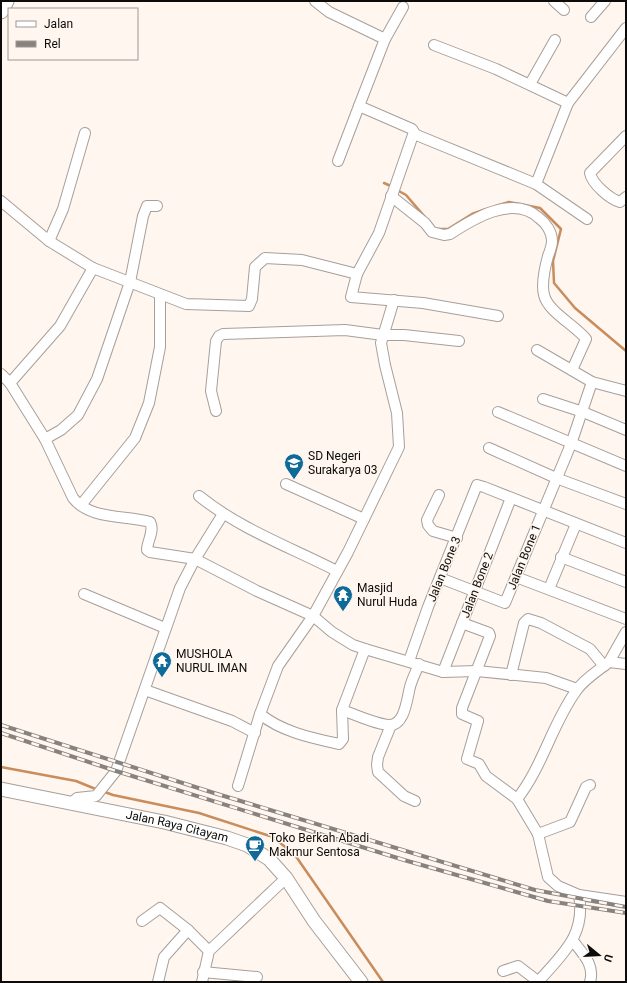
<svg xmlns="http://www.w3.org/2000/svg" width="627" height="983" font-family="Roboto,sans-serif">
<rect width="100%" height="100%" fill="#fef6ef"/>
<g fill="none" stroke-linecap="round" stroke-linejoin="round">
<g stroke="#c98c5c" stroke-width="2.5">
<path d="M 384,183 L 393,187"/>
<path d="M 397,190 L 406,195 L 425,217"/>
<path d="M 496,206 L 509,202 L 540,208 L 561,229 L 553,261 L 554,283 L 575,308 L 626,351"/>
<path d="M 438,229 L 448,229 L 472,214 L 486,209"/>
<path d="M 1,767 L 76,781 L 98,790"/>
<path d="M 102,791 L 113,795 L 199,813 L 273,837 L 295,855 L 383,982"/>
</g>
<g stroke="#a79f9a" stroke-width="12">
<g id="minor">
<path d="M 315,1 L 329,12 L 385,39 L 359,106 L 412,129 L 414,132 L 379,233 L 357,274 L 351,297 L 423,303 L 498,316"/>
<path d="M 554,1 L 564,10"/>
<path d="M 591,17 L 605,1"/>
<path d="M 385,39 L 403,7"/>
<path d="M 434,45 L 496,69 L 568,103"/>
<path d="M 530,84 L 555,40"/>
<path d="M 414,134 L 536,184"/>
<path d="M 626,136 L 590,173 C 592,184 610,199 620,202 L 626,197"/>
<path d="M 338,161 L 359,106"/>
<path d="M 391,196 L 425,223 L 432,232 L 444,235 L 450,234 C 473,219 513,194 539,218 C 546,223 552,232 552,241 C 552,246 550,251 548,256 C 545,267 541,283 544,295 C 548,312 575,325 586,339 L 572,370"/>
<path d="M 1,201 L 49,241 L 93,268 L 186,304 L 249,306 L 252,299 L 255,267 L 265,258 L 302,260 L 357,274"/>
<path d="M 587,219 L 536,184 L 568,103 L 626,28"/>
<path d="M 49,241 L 63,209 L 85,133"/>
<path d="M 93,268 L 60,326 L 10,383 L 45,439 L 73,498 C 90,520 126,515 150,522 C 155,531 147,541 147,550 L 150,552 L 195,559 L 257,591 L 313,616 L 332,632 L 353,645 L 365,649 L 443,672 L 477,671 L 546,678 L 577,689"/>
<path d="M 537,350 L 592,382 L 626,391"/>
<path d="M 1,374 L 10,383"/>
<path d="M 543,399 L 583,412 L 626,430"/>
<path d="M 216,411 L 211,391 L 216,341 L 219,336 L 223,334 L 345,330 L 383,335 L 404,335 L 459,341"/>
<path d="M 498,412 L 626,466"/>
<path d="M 45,439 L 61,430 L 78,415 L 97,379 L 130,282 L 143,216 L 147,206 L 157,206"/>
<path d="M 489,448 L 556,478 L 626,504"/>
<path d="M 286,484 L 364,519"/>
<path d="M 439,495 L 427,520 L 428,525 L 433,531 L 457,538"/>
<path d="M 199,496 C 240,529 290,547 337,571"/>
<path d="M 81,505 L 135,438 L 149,403 L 160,347 L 160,295"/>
<path d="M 561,557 L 626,582"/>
<path d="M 516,577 L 626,619"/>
<path d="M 440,578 L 505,603 L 571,444 L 592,382"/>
<path d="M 549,589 L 576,524"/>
<path d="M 84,594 L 165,628"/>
<path d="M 462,623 L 489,633 L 490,636 L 462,708 L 462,714 L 478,721 L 467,759 L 479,764 L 486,776 L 517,799"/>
<path d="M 409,661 L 428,607 L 477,485 L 484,487 L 626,543"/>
<path d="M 609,662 L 626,632"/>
<path d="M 443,672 L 511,498"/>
<path d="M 511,675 L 524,623 L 528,619 L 541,623 L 590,649 L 604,666"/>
<path d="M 145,690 L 232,721 L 255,733"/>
<path d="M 342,710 C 357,715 374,724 389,725 C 405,726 407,698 410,687 C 412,679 416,672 419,664"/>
<path d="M 260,714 C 282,732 312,738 339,744 L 343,739 L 342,710 L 365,649"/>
<path d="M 391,725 L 378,757 L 377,765 L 378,772 L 404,796 L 415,801"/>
<path d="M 238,786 L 260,714 L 278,666 L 313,616 L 348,552 L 399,447 L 397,413 L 385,365 L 381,343 L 394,300"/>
<path d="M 71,803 L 77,798 L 96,796 L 116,771 L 180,588 L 195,559 L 223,514"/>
<path d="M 538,834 L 570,822 L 586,787 L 590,785"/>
<path d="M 579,895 L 626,902"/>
<path d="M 142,921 L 160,908 L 188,930"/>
<path d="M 573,941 C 583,954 595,965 590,982"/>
<path d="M 503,971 L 518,966 L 539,982"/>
<path d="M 203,972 L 257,977"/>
<path d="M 158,982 L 164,957 L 188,930 L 209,951"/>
<path d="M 202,982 L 209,951 L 286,878"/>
<path d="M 538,982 C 562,954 586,936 579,895 L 558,886 L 548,877 L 538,834 L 517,799 C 543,766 552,724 576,691 C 584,679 598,671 609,662 L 626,664"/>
</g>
</g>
<g stroke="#a79f9a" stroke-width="15">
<g id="major">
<path id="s1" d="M 1,789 L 164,822 L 227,838 L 247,845 L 269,859 L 286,878 L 314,921 L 361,982"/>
</g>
</g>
<g stroke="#a79f9a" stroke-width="17">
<path id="highway" d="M 1,11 L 6,1"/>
</g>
<use href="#minor" stroke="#fff" stroke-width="10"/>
<use href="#major" stroke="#fff" stroke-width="13"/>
<use href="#highway" stroke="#fff" stroke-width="15"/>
<g stroke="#87827d" stroke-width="4">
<g id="rail">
<path d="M 1,725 L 214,793 L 535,890 L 626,907"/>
<path d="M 1,733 L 116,771 L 404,860 L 548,901 L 626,913"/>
</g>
</g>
<use href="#rail" stroke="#fef6ef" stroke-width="2.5" stroke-dasharray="8" stroke-linecap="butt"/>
</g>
<defs>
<g id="school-pin" transform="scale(1)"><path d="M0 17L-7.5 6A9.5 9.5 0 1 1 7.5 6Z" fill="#0d6a99" stroke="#fef6ef"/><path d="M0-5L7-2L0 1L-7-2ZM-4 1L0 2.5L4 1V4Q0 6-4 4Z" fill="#fff"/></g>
<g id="temple-pin" transform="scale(1)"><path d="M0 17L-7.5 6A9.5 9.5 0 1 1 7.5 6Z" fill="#0d6a99" stroke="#fef6ef"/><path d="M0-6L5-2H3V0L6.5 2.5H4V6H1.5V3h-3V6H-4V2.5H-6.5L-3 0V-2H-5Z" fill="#fff"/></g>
<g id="cafe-pin" transform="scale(1)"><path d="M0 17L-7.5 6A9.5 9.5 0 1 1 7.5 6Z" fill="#0d6a99" stroke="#fef6ef"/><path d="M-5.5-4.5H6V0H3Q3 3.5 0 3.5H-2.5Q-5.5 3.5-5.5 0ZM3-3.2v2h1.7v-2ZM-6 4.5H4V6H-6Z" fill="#fff"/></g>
</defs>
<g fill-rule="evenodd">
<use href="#school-pin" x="294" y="463"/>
<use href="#temple-pin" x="343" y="595"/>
<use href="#temple-pin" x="162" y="661"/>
<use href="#cafe-pin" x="255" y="845"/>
</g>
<g text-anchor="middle" stroke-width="3" stroke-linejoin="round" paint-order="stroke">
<g font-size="12" fill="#0d0b09" stroke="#fef6ef" text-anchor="start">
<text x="308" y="460">SD Negeri<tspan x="308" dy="14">Surakarya 03</tspan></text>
<text x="357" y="592">Masjid<tspan x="357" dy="14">Nurul Huda</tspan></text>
<text x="176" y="658">MUSHOLA<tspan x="176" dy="14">NURUL IMAN</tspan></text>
<text x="269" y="842">Toko Berkah Abadi<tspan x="269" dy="14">Makmur Sentosa</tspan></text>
</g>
<g font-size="12" fill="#0d0b09" stroke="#fef6ef">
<text transform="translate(524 557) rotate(-68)" y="4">Jalan Bone 1</text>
<text transform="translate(444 569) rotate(-68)" y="4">Jalan Bone 3</text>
<text transform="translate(477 585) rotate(-69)" y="4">Jalan Bone 2</text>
<text dy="4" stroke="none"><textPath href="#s1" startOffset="180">Jalan Raya Citayam</textPath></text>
</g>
</g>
<rect width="627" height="983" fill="none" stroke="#0d0b09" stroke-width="4"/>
<rect x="8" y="8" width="130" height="52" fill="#fef6ef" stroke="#9e9893"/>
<rect x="16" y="21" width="20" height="6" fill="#ffffff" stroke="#9e9893"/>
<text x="44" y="28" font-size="12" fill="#0d0b09">Jalan</text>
<rect x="16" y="41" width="20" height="6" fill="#87827d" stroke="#9e9893"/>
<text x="44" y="48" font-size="12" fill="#0d0b09">Rel</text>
<g transform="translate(599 955) rotate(108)" stroke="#fef6ef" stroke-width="3" paint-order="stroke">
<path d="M0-3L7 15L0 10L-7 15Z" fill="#0d0b09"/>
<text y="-6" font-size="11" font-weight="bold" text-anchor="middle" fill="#0d0b09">U</text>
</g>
</svg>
